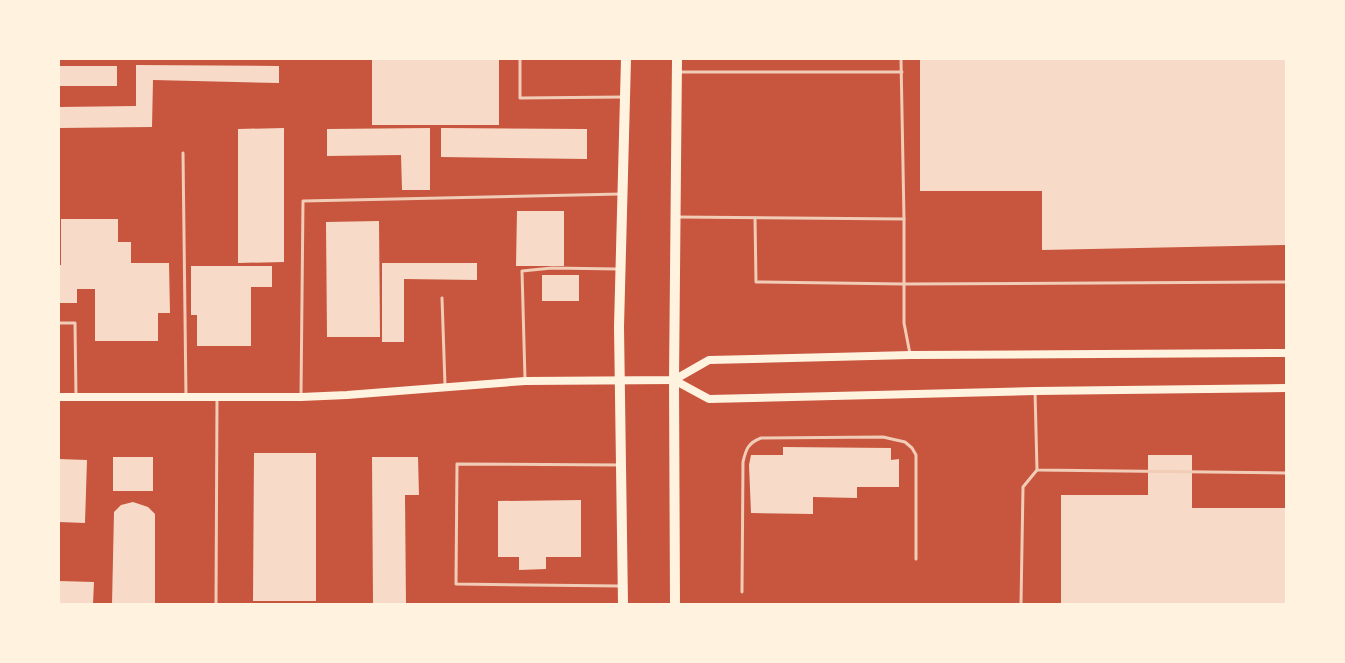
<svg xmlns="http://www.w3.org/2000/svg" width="1345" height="663" font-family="'Noto Sans',sans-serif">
<rect width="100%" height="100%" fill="#c8553d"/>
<g fill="#f7dbc8">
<rect x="372" y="59" width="127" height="66"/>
<path d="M 920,59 L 1286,59 L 1286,245 L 1042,250 L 1042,191 L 920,191 Z"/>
<path d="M 136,65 L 279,66 L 279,83 L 153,80 L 152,127 L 59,128 L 59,107 L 136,106 Z"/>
<rect x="59" y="66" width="58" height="20"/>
<path d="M 284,128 L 284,262 L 238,263 L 238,129 Z"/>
<path d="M 430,128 L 430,190 L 402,190 L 401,155 L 327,156 L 327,129 Z"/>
<path d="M 441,128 L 587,129 L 587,159 L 441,157 Z"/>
<path d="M 517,211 L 564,211 L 564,266 L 516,266 Z"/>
<path d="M 61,219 L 118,219 L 118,242 L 131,242 L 131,263 L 169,263 L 170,313 L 158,313 L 158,341 L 95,341 L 95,289 L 77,289 L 77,303 L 59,303 L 59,265 L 61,265 Z"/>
<path d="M 379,221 L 380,337 L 327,337 L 326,222 Z"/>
<path d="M 382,263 L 477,263 L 477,280 L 404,279 L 404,342 L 382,342 Z"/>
<path d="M 191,266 L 272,266 L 272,287 L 251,287 L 251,346 L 197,346 L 197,315 L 191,315 Z"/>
<rect x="542" y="275" width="37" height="26"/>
<path d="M 783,447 L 891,448 L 891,460 L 899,459 L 899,487 L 857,487 L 857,498 L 813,497 L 813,514 L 751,513 L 749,465 L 751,455 L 783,455 Z"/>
<path d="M 254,453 L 316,453 L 316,601 L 253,601 Z"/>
<path d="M 1148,455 L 1192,455 L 1192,508 L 1286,508 L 1286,604 L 1061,604 L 1061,495 L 1148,495 Z"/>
<rect x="113" y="457" width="40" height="34"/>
<path d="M 372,457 L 418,457 L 419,495 L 405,495 L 406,604 L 373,604 Z"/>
<path d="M 59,459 L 87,460 L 85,523 L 59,522 Z"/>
<path d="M 581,500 L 581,557 L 546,557 L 546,569 L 519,570 L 519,557 L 498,557 L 498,501 Z"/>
<path d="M 133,502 L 148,507 L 155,514 L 155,604 L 112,604 L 114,512 L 121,505 Z"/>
<path d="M 59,581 L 94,582 L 93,604 L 59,604 Z"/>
</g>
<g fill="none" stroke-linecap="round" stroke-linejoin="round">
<g stroke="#f1ccb7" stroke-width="3">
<path d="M 520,59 L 520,98 L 623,97"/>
<path d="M 901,59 L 904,219"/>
<path d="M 678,72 L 902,72"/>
<path d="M 183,153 L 186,397"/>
<path d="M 678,217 L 904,219 L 904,323 L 910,354"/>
<path d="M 755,218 L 756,282 L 904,284 L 1286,282"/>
<path d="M 442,298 L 445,385"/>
<path d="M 59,323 L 75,323 L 76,397"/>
<path d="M 525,379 L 522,271 L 552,268 L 618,269"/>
<path d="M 1035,391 L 1037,470 L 1286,473"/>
<path d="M 301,395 L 303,201 L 621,194"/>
<path d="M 620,465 L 457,464 L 456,584 L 620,586"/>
<path d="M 742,592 L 743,462 C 746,449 748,443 761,438 L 883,437 L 905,442 L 912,448 L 916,455 L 916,559"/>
<path d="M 216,604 L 217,399"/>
<path d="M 1021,604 L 1023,487 L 1037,470"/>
</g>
<g stroke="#fff3e0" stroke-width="8">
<path d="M 674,380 L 709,399 L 1035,391 L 1286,388"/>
<path d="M 59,397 L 301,397 L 347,395 L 525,381 L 674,380 L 709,360 L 911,355 L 1286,353"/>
</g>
<g stroke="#fff3e0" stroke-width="10">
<path d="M 623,604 L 619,327 L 626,59"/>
<path d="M 675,604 L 674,380 L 677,59"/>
</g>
</g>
<rect width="1345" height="663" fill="none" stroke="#fff3e0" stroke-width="120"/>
</svg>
